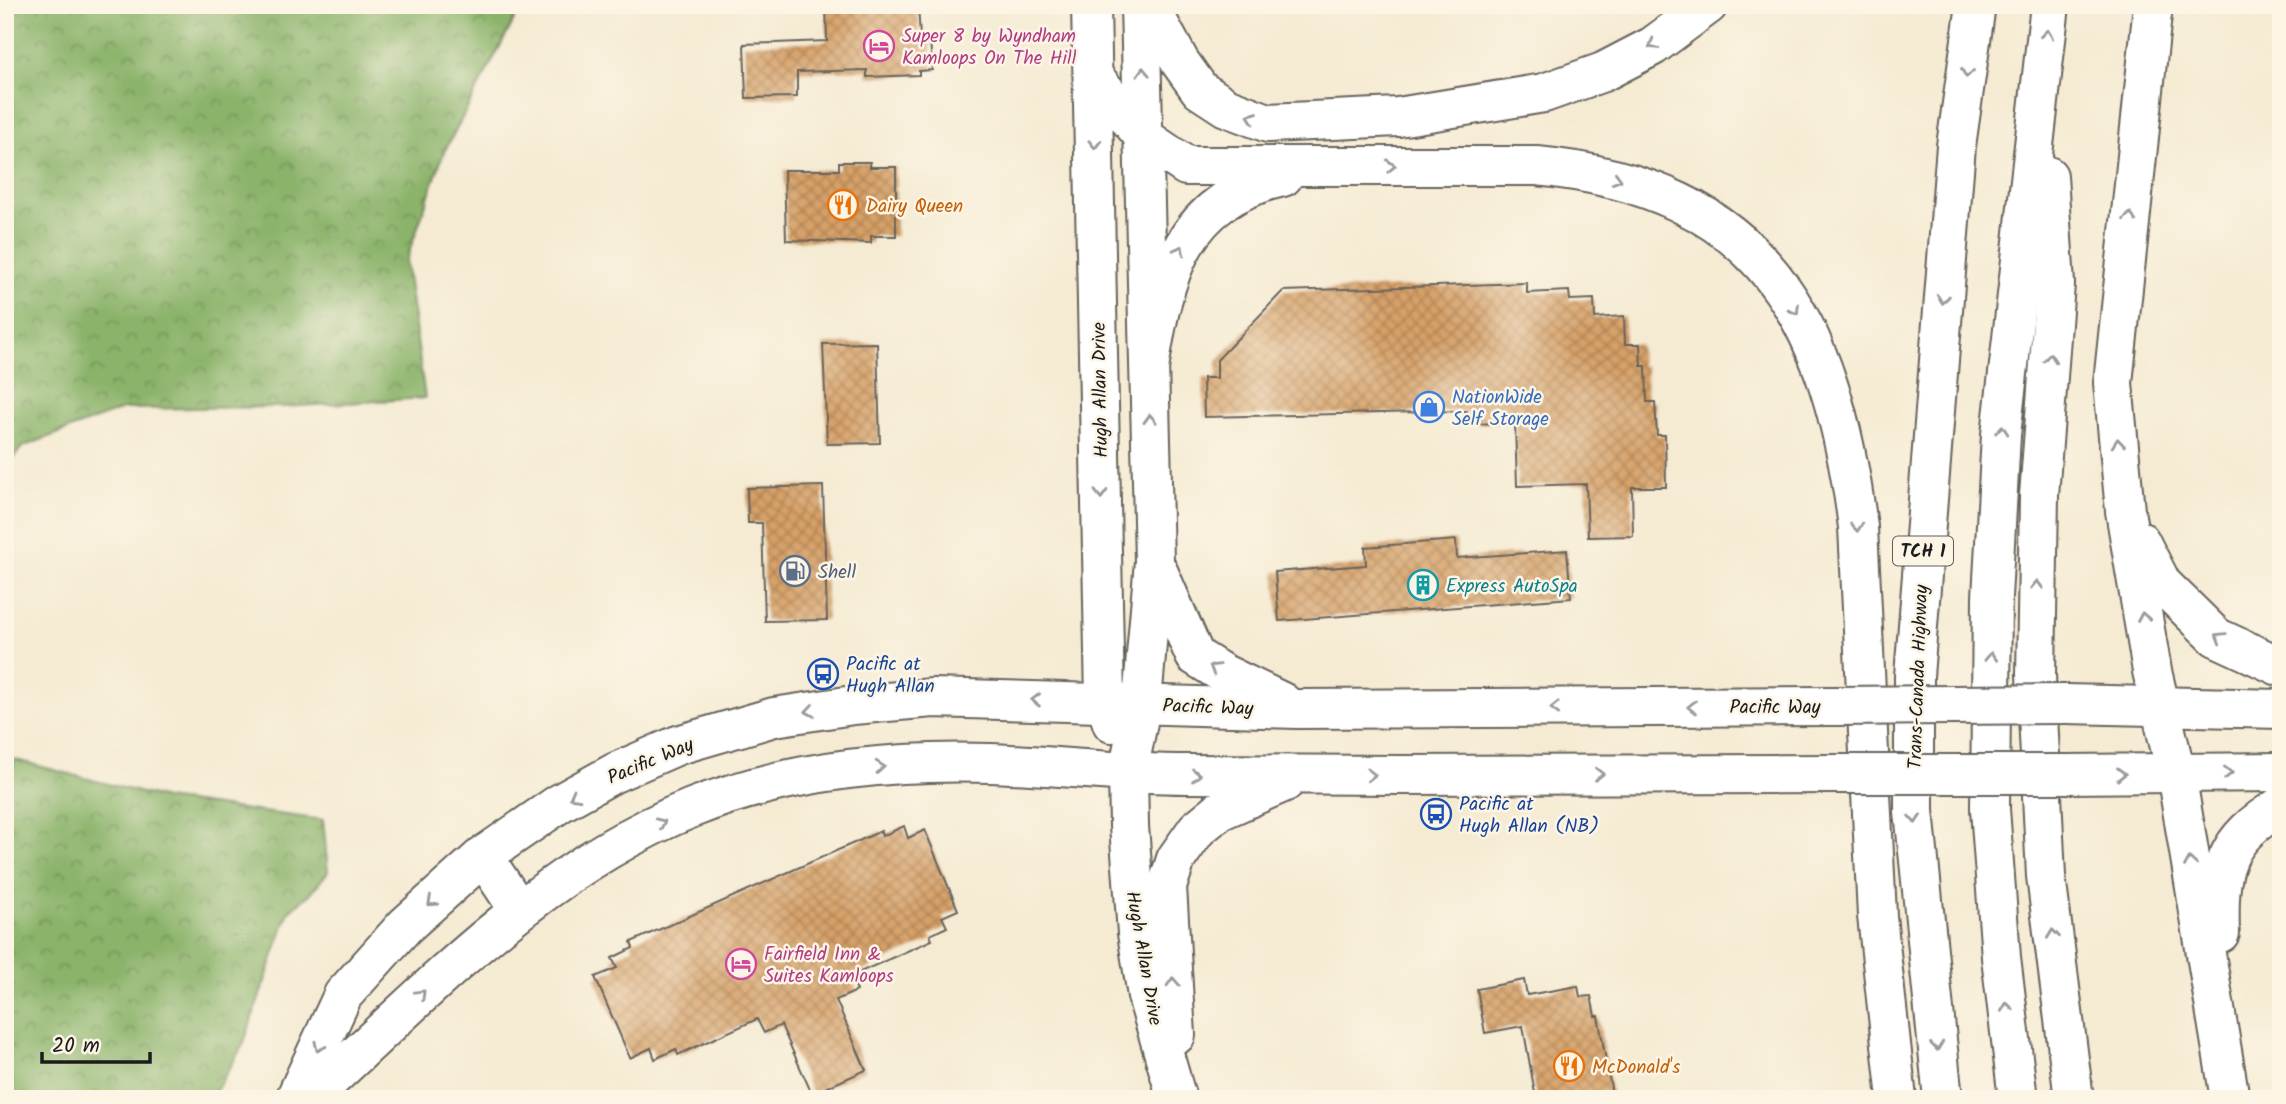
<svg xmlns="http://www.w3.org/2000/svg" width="2286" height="1104" font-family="Kalam,sans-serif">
<defs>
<pattern id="forest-crowns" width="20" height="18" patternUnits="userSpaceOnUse" patternTransform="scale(1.75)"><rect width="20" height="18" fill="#8bb36a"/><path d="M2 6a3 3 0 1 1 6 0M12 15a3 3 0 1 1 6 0" fill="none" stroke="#719156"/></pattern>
<pattern id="building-cross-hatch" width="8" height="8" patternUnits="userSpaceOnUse" patternTransform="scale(1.75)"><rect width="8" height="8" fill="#d7a168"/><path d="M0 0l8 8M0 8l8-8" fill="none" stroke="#ae8255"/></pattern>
</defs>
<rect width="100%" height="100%" fill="#fcf5e5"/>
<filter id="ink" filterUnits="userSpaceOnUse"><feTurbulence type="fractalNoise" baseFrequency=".0143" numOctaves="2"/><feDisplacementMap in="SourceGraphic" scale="14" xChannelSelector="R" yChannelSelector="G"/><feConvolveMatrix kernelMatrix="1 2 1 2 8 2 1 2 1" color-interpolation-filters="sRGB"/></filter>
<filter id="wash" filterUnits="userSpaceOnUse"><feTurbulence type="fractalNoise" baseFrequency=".00686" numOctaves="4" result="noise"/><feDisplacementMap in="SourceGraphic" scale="28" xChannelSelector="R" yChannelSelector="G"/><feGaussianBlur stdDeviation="1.57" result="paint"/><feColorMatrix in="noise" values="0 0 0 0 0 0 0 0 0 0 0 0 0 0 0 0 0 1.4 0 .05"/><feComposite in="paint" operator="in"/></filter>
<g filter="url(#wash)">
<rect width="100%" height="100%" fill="#f5ebd3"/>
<g fill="url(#forest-crowns)" stroke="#546843" stroke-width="2">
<path d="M 5,5 L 522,5 L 444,152 L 406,261 L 425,398 L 284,407 L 123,409 L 22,447 L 5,470 Z"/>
<path d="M 5,746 L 12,759 L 165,799 L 323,820 L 328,872 L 310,894 L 289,911 L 243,1045 L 211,1099 L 5,1099 Z"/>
</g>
<g id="blocks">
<g fill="url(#building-cross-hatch)">
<path d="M 826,5 L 918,5 L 920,37 L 930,37 L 932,70 L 919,71 L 919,75 L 867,77 L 867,70 L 797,72 L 797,97 L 746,98 L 744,44 L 827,41 Z"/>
<path d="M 839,162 L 870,162 L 870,167 L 896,167 L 896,236 L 871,236 L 871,243 L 786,240 L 784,170 L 839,170 Z"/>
<path d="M 1527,283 L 1527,293 L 1569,291 L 1570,300 L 1594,299 L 1595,318 L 1624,316 L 1625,344 L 1640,344 L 1641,366 L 1646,366 L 1647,402 L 1655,402 L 1657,435 L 1665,435 L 1666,487 L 1632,487 L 1633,536 L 1588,537 L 1586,484 L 1517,486 L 1515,423 L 1467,424 L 1467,411 L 1204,417 L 1203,378 L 1217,378 L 1217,360 L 1283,291 Z"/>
<path d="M 877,343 L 880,443 L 827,444 L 823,344 Z"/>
<path d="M 823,486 L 827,620 L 765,621 L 762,523 L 748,523 L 747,488 Z"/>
<path d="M 1456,540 L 1457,558 L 1567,550 L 1571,598 L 1279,621 L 1275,572 L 1366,565 L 1365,547 Z"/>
<path d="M 904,826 L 908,838 L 925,830 L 958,910 L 942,917 L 947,927 L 930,935 L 932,940 L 851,976 L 857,991 L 836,1000 L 866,1070 L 812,1094 L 781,1025 L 764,1033 L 757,1019 L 678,1055 L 676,1049 L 655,1059 L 651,1048 L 630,1058 L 595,977 L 617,968 L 612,958 L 633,948 L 631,942 L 881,831 L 882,836 Z"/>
<path d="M 1524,980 L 1527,995 L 1578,986 L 1580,997 L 1591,996 L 1595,1016 L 1598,1016 L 1613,1099 L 1536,1099 L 1523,1026 L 1485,1033 L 1477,989 Z"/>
</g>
</g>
</g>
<g filter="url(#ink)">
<use href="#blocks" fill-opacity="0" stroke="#68645c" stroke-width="2"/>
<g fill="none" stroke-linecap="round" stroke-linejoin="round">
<g stroke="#68645c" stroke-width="42">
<g id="major">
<path d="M 1091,5 L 1105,701 L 1112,723"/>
<path d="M 1140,5 L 1154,561 L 1142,702 L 1128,772 L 1129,826 L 1137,933 L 1147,996 L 1177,1099"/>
<path d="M 1158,571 L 1195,656 L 1222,673 L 1282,702"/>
<path d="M 2066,704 L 2281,709"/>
<path d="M 2066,774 L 2281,772"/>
<path d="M 483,856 L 519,910"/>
<path d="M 1176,1035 L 1167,887 L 1176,859 L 1197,829 L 1219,811 L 1285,782"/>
<path d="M 295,1099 L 343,995 L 405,926 L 483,856 L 560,803 L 614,773 L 678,745 L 774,717 L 853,705 L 933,698 L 1297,709 L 1834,706"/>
<path d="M 309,1099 C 428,991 540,869 692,808 C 785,771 891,760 990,763 C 1056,765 1121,774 1186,774 C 1402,776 1618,774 1834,774"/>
</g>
</g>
<g stroke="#68645c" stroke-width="42">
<g id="highway">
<path d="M 1149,5 L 1180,62 L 1200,90 L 1226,107 L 1268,123 L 1398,117 L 1544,93 L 1603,72 L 1653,46 L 1708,5"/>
<path d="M 2153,5 L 2113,383 L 2125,511 L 2152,671 L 2176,773 L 2230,1099"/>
<path d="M 1093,76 L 1145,138 L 1186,166 L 1537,166 C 1764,188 1831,318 1858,527 L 1877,916 L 1897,1099"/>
<path d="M 2048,176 L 2055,284 L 2039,496 L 2036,675 L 2046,876 L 2074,1099"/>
<path d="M 1150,363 C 1164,273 1183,199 1283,177"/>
<path d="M 2140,541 L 2162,584 L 2216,637 L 2281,667"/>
<path d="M 2220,933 C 2218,869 2223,840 2281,806"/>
<path d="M 1943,1099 L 1914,811 L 1914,676 L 1956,146 L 1976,5"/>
<path d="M 2018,1099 L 2001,957 L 1990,809 L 1992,597 L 2001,435 L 2050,5"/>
</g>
</g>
<use href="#major" stroke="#fff" stroke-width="38"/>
<use href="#highway" stroke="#fff" stroke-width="38"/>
<g stroke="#68645c" stroke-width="42" stroke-linecap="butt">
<g id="major-bridge">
<path d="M 1834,706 L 2066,704"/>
<path d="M 1834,774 L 2066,774"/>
</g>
</g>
<use href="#major-bridge" stroke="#fff" stroke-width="38"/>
</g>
<defs><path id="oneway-chevron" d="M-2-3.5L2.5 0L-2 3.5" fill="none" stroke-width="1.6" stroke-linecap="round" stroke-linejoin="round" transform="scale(1.75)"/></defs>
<g stroke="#999">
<use href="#oneway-chevron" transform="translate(2047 34) rotate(-83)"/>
<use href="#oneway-chevron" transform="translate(1653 45) rotate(149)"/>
<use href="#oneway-chevron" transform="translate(1143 72) rotate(-92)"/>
<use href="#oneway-chevron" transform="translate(1967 73) rotate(98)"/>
<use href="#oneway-chevron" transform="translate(1252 117) rotate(-159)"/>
<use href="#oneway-chevron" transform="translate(1095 144) rotate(89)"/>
<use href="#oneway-chevron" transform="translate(1391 166) rotate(-2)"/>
<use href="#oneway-chevron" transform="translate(1617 179) rotate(16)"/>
<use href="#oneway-chevron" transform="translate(2130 217) rotate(-84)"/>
<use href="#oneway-chevron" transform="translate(1180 250) rotate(-62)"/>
<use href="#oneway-chevron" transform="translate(1943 299) rotate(95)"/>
<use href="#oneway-chevron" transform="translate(1795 310) rotate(59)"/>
<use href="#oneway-chevron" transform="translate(2050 358) rotate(-86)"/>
<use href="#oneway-chevron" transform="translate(1150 419) rotate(-91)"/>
<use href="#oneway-chevron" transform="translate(2002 430) rotate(-85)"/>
<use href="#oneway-chevron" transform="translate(2118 443) rotate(-95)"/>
<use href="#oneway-chevron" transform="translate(1101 494) rotate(89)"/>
<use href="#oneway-chevron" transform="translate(1857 527) rotate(85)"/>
<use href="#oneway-chevron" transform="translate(2037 585) rotate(-89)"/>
<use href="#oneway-chevron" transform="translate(2143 617) rotate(-100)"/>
<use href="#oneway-chevron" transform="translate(2220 637) rotate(-148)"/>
<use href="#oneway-chevron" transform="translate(1991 657) rotate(-89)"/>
<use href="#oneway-chevron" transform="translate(1214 668) rotate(-148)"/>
<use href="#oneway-chevron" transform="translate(1036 700) rotate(-179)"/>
<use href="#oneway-chevron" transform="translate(1692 707) rotate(180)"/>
<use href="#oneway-chevron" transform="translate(1555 708) rotate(179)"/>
<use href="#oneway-chevron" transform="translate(810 711) rotate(171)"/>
<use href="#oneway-chevron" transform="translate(880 767) rotate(-4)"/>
<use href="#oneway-chevron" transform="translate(2228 773) rotate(-1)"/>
<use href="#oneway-chevron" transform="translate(1599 774)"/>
<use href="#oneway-chevron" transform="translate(2121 774) rotate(-1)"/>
<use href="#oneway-chevron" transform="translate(1196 775)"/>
<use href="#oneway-chevron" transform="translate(1371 775)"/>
<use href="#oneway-chevron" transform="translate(574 796) rotate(151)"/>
<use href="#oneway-chevron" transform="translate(1915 819) rotate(85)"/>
<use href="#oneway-chevron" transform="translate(661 823) rotate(-25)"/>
<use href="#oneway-chevron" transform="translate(2190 862) rotate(-99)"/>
<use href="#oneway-chevron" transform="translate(432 902) rotate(138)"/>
<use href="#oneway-chevron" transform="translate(2053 934) rotate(-97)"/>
<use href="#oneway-chevron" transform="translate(1173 982) rotate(-93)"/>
<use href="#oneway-chevron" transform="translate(421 994) rotate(-44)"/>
<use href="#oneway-chevron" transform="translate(2007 1007) rotate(-97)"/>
<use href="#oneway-chevron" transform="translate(1937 1046) rotate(84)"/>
<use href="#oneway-chevron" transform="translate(319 1047) rotate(115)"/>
</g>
</g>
<defs>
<g id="hotel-ring" transform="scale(1.575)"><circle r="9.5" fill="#fcf5e5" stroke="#d1479c" stroke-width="1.5"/><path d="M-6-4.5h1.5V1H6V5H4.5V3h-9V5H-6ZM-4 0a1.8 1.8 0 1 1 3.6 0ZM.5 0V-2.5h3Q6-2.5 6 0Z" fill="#d1479c"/></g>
<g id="restaurant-ring" transform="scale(1.575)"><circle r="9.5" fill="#fcf5e5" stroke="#e8710a" stroke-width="1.5"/><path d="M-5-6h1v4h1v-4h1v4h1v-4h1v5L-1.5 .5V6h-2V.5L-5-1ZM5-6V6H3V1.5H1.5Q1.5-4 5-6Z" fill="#e8710a"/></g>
<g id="shop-ring" transform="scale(1.575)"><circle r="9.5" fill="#fcf5e5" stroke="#3f7fe0" stroke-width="1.5"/><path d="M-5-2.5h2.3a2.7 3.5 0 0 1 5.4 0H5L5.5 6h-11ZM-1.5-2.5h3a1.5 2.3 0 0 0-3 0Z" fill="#3f7fe0"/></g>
<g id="fuel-ring" transform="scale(1.575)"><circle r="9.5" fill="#fcf5e5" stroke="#5c6f8a" stroke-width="1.5"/><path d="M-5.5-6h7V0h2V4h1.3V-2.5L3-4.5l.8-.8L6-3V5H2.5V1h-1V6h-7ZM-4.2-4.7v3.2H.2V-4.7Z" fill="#5c6f8a"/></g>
<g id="building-ring" transform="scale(1.575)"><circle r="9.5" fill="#fcf5e5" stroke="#0f9aa8" stroke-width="1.5"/><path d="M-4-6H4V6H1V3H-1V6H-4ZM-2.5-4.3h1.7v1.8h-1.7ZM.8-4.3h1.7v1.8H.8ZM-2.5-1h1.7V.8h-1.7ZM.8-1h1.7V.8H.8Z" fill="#0f9aa8"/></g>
<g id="bus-ring" transform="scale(1.575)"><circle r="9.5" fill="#fcf5e5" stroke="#1a4fb4" stroke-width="1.5"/><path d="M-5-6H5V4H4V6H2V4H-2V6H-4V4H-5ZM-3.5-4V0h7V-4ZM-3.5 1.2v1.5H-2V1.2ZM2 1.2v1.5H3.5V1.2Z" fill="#1a4fb4"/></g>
</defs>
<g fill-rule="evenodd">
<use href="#hotel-ring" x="879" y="46"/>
<use href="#restaurant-ring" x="843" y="205"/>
<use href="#shop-ring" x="1429" y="407"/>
<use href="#fuel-ring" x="795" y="571"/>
<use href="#building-ring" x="1423" y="585"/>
<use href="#bus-ring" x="823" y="674"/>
<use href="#bus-ring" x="1436" y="814"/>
<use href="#hotel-ring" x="741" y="964"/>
<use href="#restaurant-ring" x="1569" y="1066"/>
</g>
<g text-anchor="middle" stroke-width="5" stroke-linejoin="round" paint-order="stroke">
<rect fill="#fcf5e5" stroke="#5f5d58" stroke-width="2" x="1893" y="536.5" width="60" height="29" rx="5"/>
<g font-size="18" font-weight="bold" fill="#1c1c1c">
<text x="1923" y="557">TCH 1</text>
</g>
<g font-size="19" fill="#b23c85" stroke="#fcf5e5" text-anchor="start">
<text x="902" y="42">Super 8 by Wyndham<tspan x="902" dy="22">Kamloops On The Hill</tspan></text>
<text x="764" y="960">Fairfield Inn &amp;<tspan x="764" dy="22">Suites Kamloops</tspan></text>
</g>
<g font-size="19" fill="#c56008" stroke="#fcf5e5" text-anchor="start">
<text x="866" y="212">Dairy Queen</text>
<text x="1592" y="1073">McDonald's</text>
</g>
<g font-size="19" fill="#1c1c1c" stroke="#fcf5e5">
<text transform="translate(1099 390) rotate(-91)" y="7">Hugh Allan Drive</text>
<text transform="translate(1917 677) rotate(-88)" y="7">Trans-Canada Highway</text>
<text transform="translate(1208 706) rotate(2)" y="7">Pacific Way</text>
<text x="1775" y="713">Pacific Way</text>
<text transform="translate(650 760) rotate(-23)" y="7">Pacific Way</text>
<text transform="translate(1145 958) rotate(80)" y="7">Hugh Allan Drive</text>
</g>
<g font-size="19" fill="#366cbe" stroke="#fcf5e5" text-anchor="start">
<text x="1452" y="403">NationWide<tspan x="1452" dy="22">Self Storage</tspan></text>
</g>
<g font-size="19" fill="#4e5e75" stroke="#fcf5e5" text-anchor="start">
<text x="818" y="578">Shell</text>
</g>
<g font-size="19" fill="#0d838f" stroke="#fcf5e5" text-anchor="start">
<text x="1446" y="592">Express AutoSpa</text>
</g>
<g font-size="19" fill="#164399" stroke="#fcf5e5" text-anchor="start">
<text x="846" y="670">Pacific at<tspan x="846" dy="22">Hugh Allan</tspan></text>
<text x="1459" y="810">Pacific at<tspan x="1459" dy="22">Hugh Allan (NB)</tspan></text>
</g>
</g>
<rect width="2286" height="1104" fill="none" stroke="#fcf5e5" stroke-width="28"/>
<path d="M42 1052v10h108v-10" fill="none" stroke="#1c1c1c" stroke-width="3.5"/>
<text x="52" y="1052" font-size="21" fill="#1c1c1c" stroke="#fcf5e5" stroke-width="5" paint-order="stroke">20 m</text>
</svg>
